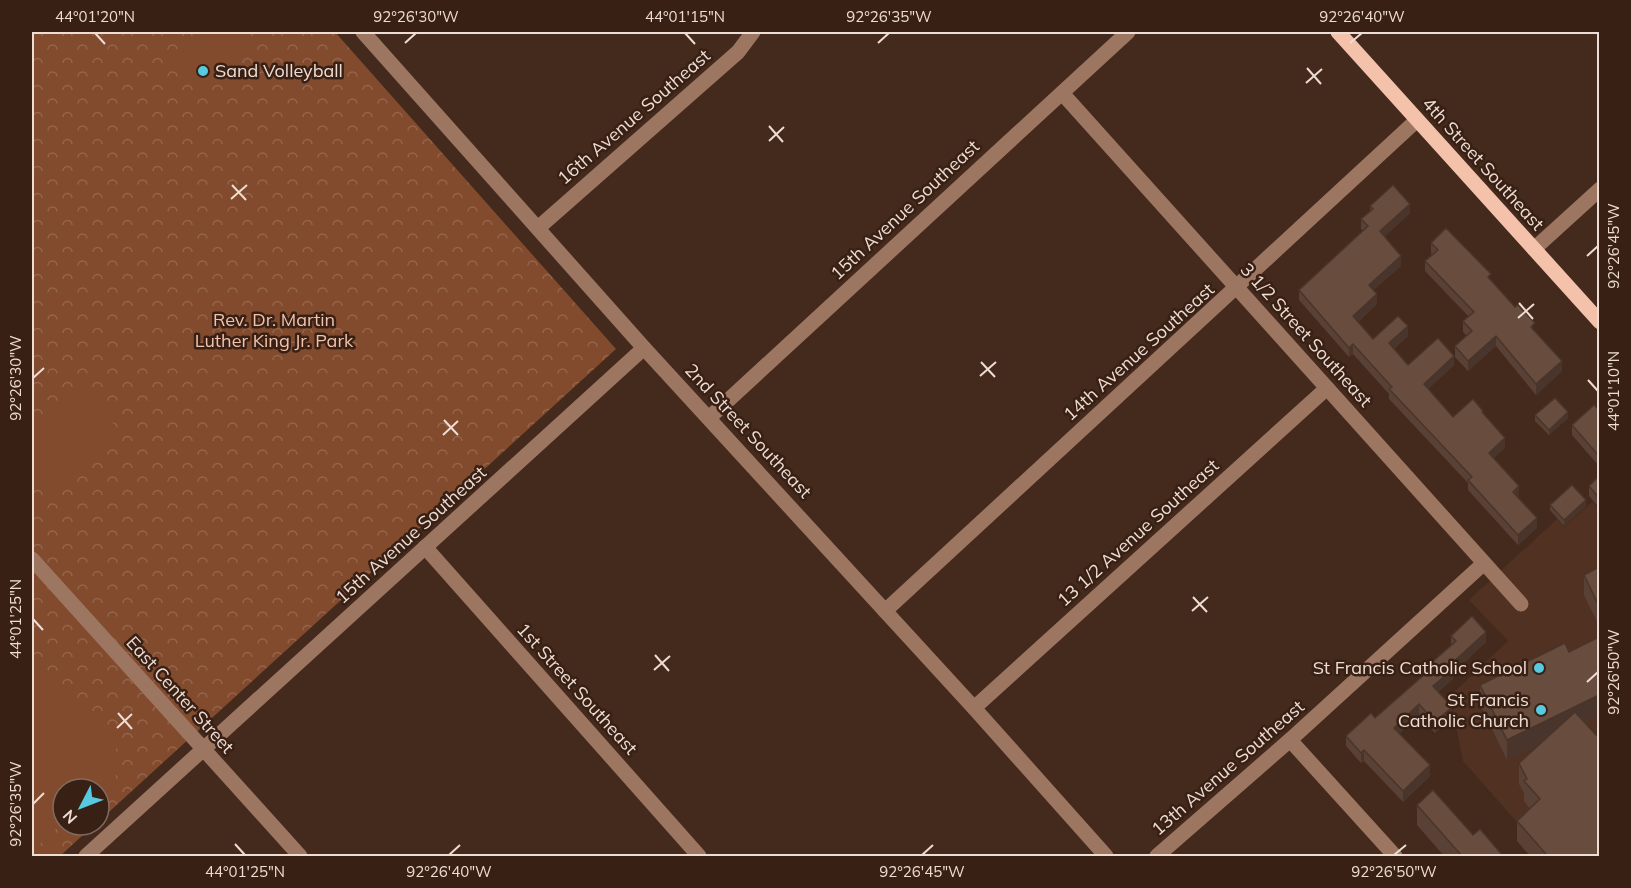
<svg xmlns="http://www.w3.org/2000/svg" width="1631" height="888" font-family="Mulish,sans-serif">
<defs>
<pattern id="park-crowns" width="20" height="18" patternUnits="userSpaceOnUse" patternTransform="scale(1.5)"><rect width="20" height="18" fill="#824b2e"/><path d="M2 6a3 3 0 1 1 6 0M12 15a3 3 0 1 1 6 0" fill="none" stroke="#94644b"/></pattern>
</defs>
<rect width="100%" height="100%" fill="#442a1d"/>
<path fill="#513121" d="M 1592,502 L 1600,510 L 1599,856 L 1547,856 L 1463,761 L 1450,696 L 1508,641 L 1469,600 L 1557,519 L 1564,527 Z"/>
<path fill="url(#park-crowns)" d="M 32,32 L 335,32 L 616,349 L 99,821 L 99,789 L 63,789 L 63,825 L 94,825 L 60,856 L 32,856 Z"/>
<g fill="#824b2e">
<path d="M 199,32 L 247,32 L 256,43 L 199,88 L 171,54 Z"/>
<path d="M 77,384 L 122,433 L 54,497 L 32,473 L 32,427 Z"/>
<path d="M 32,653 L 116,746 L 116,775 L 99,790 L 63,789 L 63,822 L 32,851 Z"/>
</g>
<g fill="none" stroke-linecap="round" stroke-linejoin="round">
<g stroke="#9d7662" stroke-width="15">
<path d="M 363,32 L 644,348 L 974,708 L 1106,856"/>
<path d="M 1062,93 L 1521,604"/>
<path d="M 538,228 L 738,52 L 753,32"/>
<path d="M 1534,249 L 1600,189"/>
<path d="M 710,417 L 1128,32"/>
<path d="M 425,547 L 699,856"/>
<path d="M 32,559 L 300,856"/>
<path d="M 885,611 L 1417,120"/>
<path d="M 974,708 L 1327,388"/>
<path d="M 1290,740 L 1395,856"/>
<path d="M 86,856 L 644,348"/>
<path d="M 1157,856 L 1290,740 L 1483,564"/>
</g>
<path stroke="#f4c2aa" stroke-width="15" d="M 1338,32 L 1600,322"/>
</g>
<g fill="#594135">
<path d="M 1370,206 L 1410,213 L 1384,237 L 1401,266 L 1373,290 L 1377,304 L 1358,322 L 1373,339 L 1408,336 L 1394,349 L 1408,365 L 1454,365 L 1428,389 L 1453,417 L 1483,414 L 1505,448 L 1494,458 L 1519,496 L 1518,497 L 1537,528 L 1518,545 L 1468,490 L 1468,483 L 1389,399 L 1389,394 L 1353,354 L 1349,357 L 1299,300 L 1299,290 L 1363,231 L 1361,229 L 1361,219 L 1370,212 Z"/>
<path d="M 1431,243 L 1491,280 L 1535,331 L 1562,371 L 1536,395 L 1496,346 L 1468,371 L 1455,357 L 1455,346 L 1467,336 L 1463,332 L 1463,321 L 1469,317 L 1425,271 L 1425,261 L 1432,254 L 1431,253 Z"/>
<path d="M 1599,407 L 1599,466 L 1572,435 L 1572,425 Z"/>
<path d="M 1535,415 L 1568,418 L 1549,435 L 1535,421 Z"/>
<path d="M 1599,476 L 1599,508 L 1589,496 L 1589,486 Z"/>
<path d="M 1550,505 L 1586,506 L 1564,526 L 1550,510 Z"/>
<path d="M 1599,567 L 1599,626 L 1584,595 L 1584,575 Z"/>
<path d="M 1451,636 L 1486,642 L 1453,673 L 1453,679 L 1438,692 L 1452,718 L 1435,733 L 1419,715 L 1399,734 L 1430,776 L 1403,802 L 1364,761 L 1361,763 L 1346,746 L 1346,736 L 1375,718 L 1430,669 L 1430,664 L 1451,646 Z"/>
<path d="M 1599,637 L 1599,715 L 1585,722 L 1599,856 L 1530,856 L 1517,841 L 1517,821 L 1530,809 L 1524,801 L 1524,793 L 1519,784 L 1519,763 L 1540,744 L 1507,760 L 1480,705 L 1480,685 L 1569,652 Z"/>
<path d="M 1417,805 L 1473,835 L 1503,856 L 1444,856 L 1417,825 Z"/>
</g>
<g fill="#49352b">
<path d="M 1410,204 L 1410,213 L 1380,241 L 1380,231 Z"/>
<path d="M 1401,256 L 1401,266 L 1369,294 L 1369,285 Z"/>
<path d="M 1377,294 L 1377,304 L 1353,326 L 1353,316 Z"/>
<path d="M 1408,326 L 1408,336 L 1389,353 L 1389,343 Z"/>
<path d="M 1496,336 L 1496,346 L 1468,371 L 1468,361 Z"/>
<path d="M 1353,344 L 1353,354 L 1349,357 L 1349,348 Z"/>
<path d="M 1454,356 L 1454,365 L 1424,393 L 1424,384 Z"/>
<path d="M 1562,361 L 1562,371 L 1536,395 L 1536,384 Z"/>
<path d="M 1568,412 L 1568,418 L 1549,435 L 1549,430 Z"/>
<path d="M 1505,438 L 1505,448 L 1489,463 L 1489,453 Z"/>
<path d="M 1519,486 L 1519,496 L 1513,501 L 1513,492 Z"/>
<path d="M 1586,500 L 1586,506 L 1564,526 L 1564,520 Z"/>
<path d="M 1537,518 L 1537,528 L 1518,545 L 1518,535 Z"/>
<path d="M 1486,632 L 1486,642 L 1453,673 L 1453,679 L 1433,697 L 1433,686 L 1450,665 Z"/>
<path d="M 1599,695 L 1599,715 L 1507,760 L 1507,740 Z"/>
<path d="M 1419,704 L 1419,715 L 1394,739 L 1394,728 Z"/>
<path d="M 1452,707 L 1452,718 L 1435,733 L 1435,722 Z"/>
<path d="M 1364,750 L 1364,761 L 1361,763 L 1361,753 Z"/>
<path d="M 1430,765 L 1430,776 L 1403,802 L 1403,791 Z"/>
</g>
<g fill="#684c3e" stroke="#49352b" stroke-width="1.5">
<path d="M 1393,185 L 1410,204 L 1380,231 L 1401,256 L 1369,285 L 1377,294 L 1353,316 L 1373,339 L 1398,316 L 1408,326 L 1389,343 L 1408,365 L 1438,338 L 1454,356 L 1424,384 L 1453,417 L 1473,399 L 1483,411 L 1482,412 L 1505,438 L 1489,453 L 1519,486 L 1513,492 L 1537,518 L 1518,535 L 1468,480 L 1472,477 L 1389,389 L 1392,387 L 1353,344 L 1349,348 L 1299,290 L 1368,226 L 1361,219 L 1373,209 L 1370,206 Z"/>
<path d="M 1446,228 L 1491,274 L 1488,277 L 1515,307 L 1518,305 L 1535,323 L 1531,327 L 1562,361 L 1536,384 L 1496,336 L 1468,361 L 1455,346 L 1472,331 L 1463,321 L 1474,312 L 1425,261 L 1438,250 L 1431,243 Z"/>
<path d="M 1555,398 L 1568,412 L 1549,430 L 1535,415 Z"/>
<path d="M 1594,405 L 1598,409 L 1599,407 L 1599,456 L 1572,425 Z"/>
<path d="M 1599,476 L 1599,498 L 1589,486 Z"/>
<path d="M 1572,485 L 1586,500 L 1564,520 L 1550,505 Z"/>
<path d="M 1599,567 L 1599,606 L 1584,575 Z"/>
<path d="M 1472,616 L 1486,632 L 1450,665 L 1453,669 L 1433,686 L 1452,707 L 1435,722 L 1419,704 L 1394,728 L 1430,765 L 1403,791 L 1364,750 L 1361,753 L 1346,736 L 1371,713 L 1375,718 L 1433,667 L 1430,664 L 1456,641 L 1451,636 Z"/>
<path d="M 1599,637 L 1599,695 L 1507,740 L 1480,685 L 1565,643 L 1569,652 Z"/>
<path d="M 1575,712 L 1599,738 L 1599,856 L 1543,856 L 1546,854 L 1517,821 L 1540,799 L 1524,781 L 1527,779 L 1519,763 Z"/>
<path d="M 1433,790 L 1473,835 L 1480,829 L 1503,856 L 1462,856 L 1417,805 Z"/>
</g>
<path fill="none" stroke="#eeddd4" stroke-width="2" d="M 95,33 L 105,44M 685,33 L 695,44M 405,43 L 416,33M 878,43 L 889,33M 1350,43 L 1362,33M 1307,68 L 1321,84M 1306,83 L 1322,69M 769,126 L 783,142M 769,141 L 784,127M 232,185 L 246,200M 231,199 L 247,185M 1587,256 L 1598,246M 1519,303 L 1533,319M 1518,318 L 1534,304M 981,362 L 995,377M 980,376 L 996,362M 33,378 L 44,368M 1588,380 L 1598,391M 444,420 L 458,435M 443,435 L 458,421M 1193,597 L 1207,612M 1192,611 L 1208,597M 33,619 L 43,630M 655,655 L 669,671M 654,670 L 670,656M 1587,682 L 1598,672M 118,713 L 132,729M 117,728 L 132,714M 33,804 L 44,793M 235,844 L 245,855M 449,855 L 460,845M 922,855 L 933,845M 1394,855 L 1406,845"/>
<g fill="#55cae0" stroke="#392014" stroke-width="2">
<circle cx="203" cy="71" r="6"/>
<circle cx="1539" cy="668" r="6"/>
<circle cx="1541" cy="710" r="6"/>
</g>
<g text-anchor="middle" stroke-width="5" stroke-linejoin="round" paint-order="stroke">
<g font-size="18" fill="#eeddd4" stroke="#392014" text-anchor="end">
<text x="215" y="77" text-anchor="start">Sand Volleyball</text>
<text x="1527" y="674">St Francis Catholic School</text>
<text x="1529" y="706">St Francis<tspan x="1529" dy="21">Catholic Church</tspan></text>
</g>
<g font-size="18" fill="#eeddd4" stroke="#392014">
<text transform="translate(634 117) rotate(-41)" y="6">16th Avenue Southeast</text>
<text transform="translate(1483 164) rotate(48)" y="6">4th Street Southeast</text>
<text transform="translate(905 210) rotate(-43)" y="6">15th Avenue Southeast</text>
<text transform="translate(1306 335) rotate(48)" y="6">3 1/2 Street Southeast</text>
<text transform="translate(1139 352) rotate(-42)" y="6">14th Avenue Southeast</text>
<text transform="translate(748 431) rotate(47)" y="6">2nd Street Southeast</text>
<text transform="translate(1138 533) rotate(-42)" y="6">13 1/2 Avenue Southeast</text>
<text transform="translate(411 535) rotate(-42)" y="6">15th Avenue Southeast</text>
<text transform="translate(577 689) rotate(48)" y="6">1st Street Southeast</text>
<text transform="translate(180 695) rotate(48)" y="6">East Center Street</text>
<text transform="translate(1228 768) rotate(-41)" y="6">13th Avenue Southeast</text>
</g>
<g font-size="18" fill="#f2c2ab" stroke="#392014">
<text x="274" y="326">Rev. Dr. Martin<tspan x="274" dy="21">Luther King Jr. Park</tspan></text>
</g>
</g>
<rect width="1631" height="888" fill="none" stroke="#392014" stroke-width="66"/>
<g transform="translate(81 807) rotate(228)"><circle r="28" fill="#392014" stroke="#816c61" stroke-width="1.5"/>
<path d="M0-4.5L10 22L0 15L-10 22Z" fill="#55cae0"/>
<text y="-9" font-size="16" font-weight="bold" text-anchor="middle" fill="#eeddd4">N</text>
</g>
<rect x="33" y="33" width="1565" height="822" fill="none" stroke="#eeddd4" stroke-width="2"/>
<g font-size="15" text-anchor="middle" fill="#eeddd4">
<text x="95" y="22">44°01'20"N</text>
<text x="416" y="22">92°26'30"W</text>
<text x="685" y="22">44°01'15"N</text>
<text x="889" y="22">92°26'35"W</text>
<text x="1362" y="22">92°26'40"W</text>
<text transform="translate(1614 246) rotate(-90)" y="5">92°26'45"W</text>
<text transform="translate(16 378) rotate(-90)" y="5">92°26'30"W</text>
<text transform="translate(1614 391) rotate(-90)" y="5">44°01'10"N</text>
<text transform="translate(16 619) rotate(-90)" y="5">44°01'25"N</text>
<text transform="translate(1614 672) rotate(-90)" y="5">92°26'50"W</text>
<text transform="translate(16 804) rotate(-90)" y="5">92°26'35"W</text>
<text x="245" y="877">44°01'25"N</text>
<text x="449" y="877">92°26'40"W</text>
<text x="922" y="877">92°26'45"W</text>
<text x="1394" y="877">92°26'50"W</text>
</g>
</svg>
